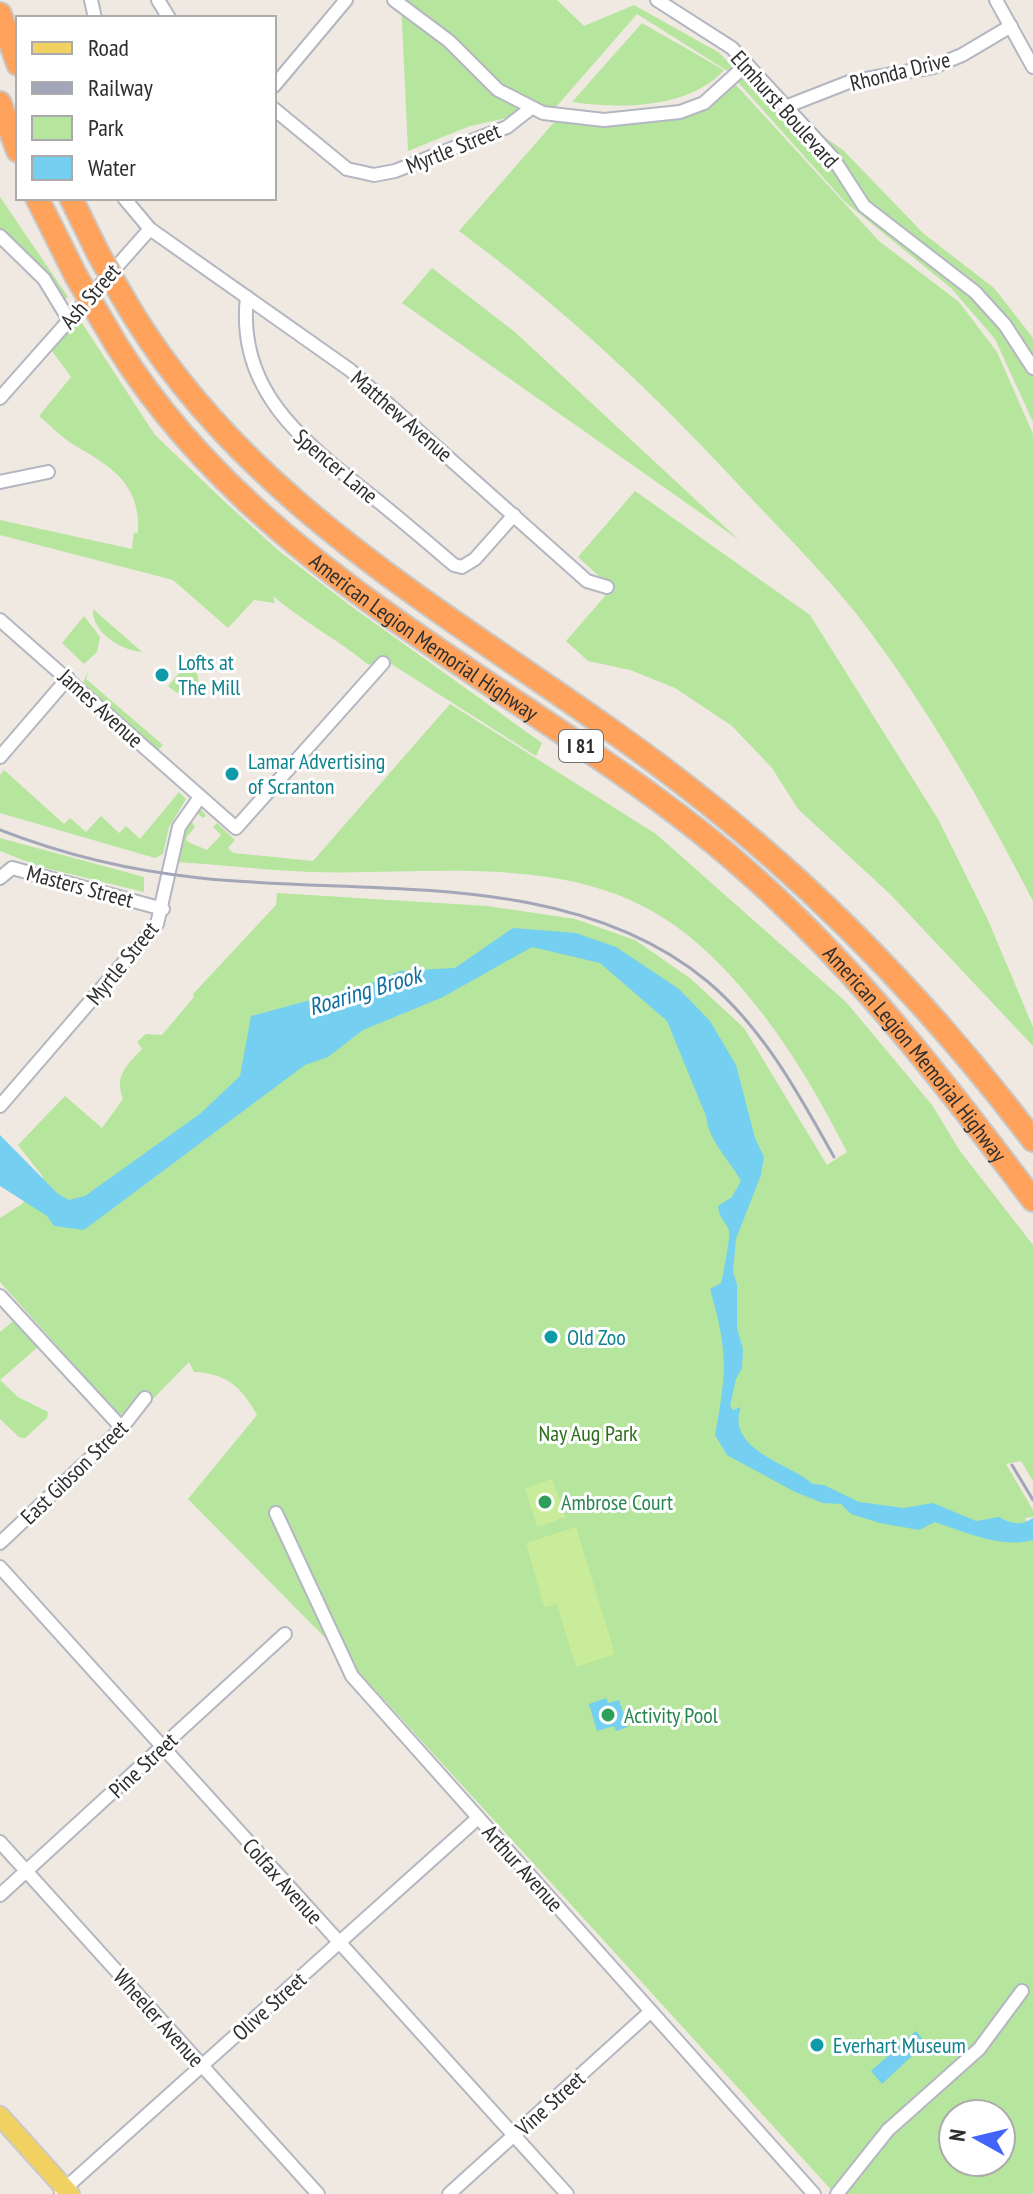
<svg xmlns="http://www.w3.org/2000/svg" width="1033" height="2194" font-family="'PT Sans Narrow',sans-serif">
<rect width="100%" height="100%" fill="#efe9e1"/>
<g fill="#b6e59e" fill-rule="evenodd">
<path d="M 401,0 L 557,0 L 584,26 L 634,5 L 718,52 L 762,94 L 843,150 L 924,234 L 994,288 L 1033,338 L 1033,422 L 995,339 L 951,288 L 845,202 L 729,72 L 637,14 L 556,107 L 470,126 L 408,151 Z"/>
<path d="M 642,23 L 724,70 C 689,109 620,109 572,102 Z"/>
<path d="M 736,85 L 879,241 L 959,302 L 997,352 L 1033,434 L 1033,901 C 981,801 924,701 855,612 C 822,571 785,534 749,496 C 659,398 566,310 459,231 L 557,119 L 709,107 Z"/>
<path d="M 0,197 L 68,297 L 63,301 L 0,228 Z"/>
<path d="M 432,268 L 516,333 L 739,540 L 402,303 Z"/>
<path d="M 78,317 L 155,435 L 227,504 L 279,551 L 348,604 L 542,743 L 536,756 L 382,658 L 369,665 C 338,640 304,622 273,596 L 275,603 L 254,600 L 228,628 L 173,580 L 0,535 L 0,520 L 132,549 L 134,532 L 137,534 L 138,530 C 140,483 110,466 74,445 C 61,437 50,425 39,416 L 71,377 L 52,351 Z"/>
<path d="M 635,491 L 810,615 L 938,819 L 988,920 L 1033,1027 L 1033,1046 L 891,895 L 798,809 L 772,768 L 732,726 L 675,688 L 630,670 L 588,661 L 566,641 L 612,588 L 578,557 Z"/>
<path d="M 93,609 L 142,652 C 122,651 91,632 93,609 Z"/>
<path d="M 84,616 L 100,637 L 97,652 L 84,664 L 62,643 Z"/>
<path d="M 198,651 L 205,658 L 196,668 L 199,684 L 204,685 L 202,698 L 192,691 L 196,685 L 189,679 L 177,693 L 168,686 Z"/>
<path d="M 89,670 L 86,679 L 163,745 L 158,750 L 83,682 Z"/>
<path d="M 450,704 L 656,834 L 846,1002 L 932,1105 L 960,1151 L 1033,1245 L 1033,1481 L 1021,1461 L 1006,1464 L 1033,1510 L 1033,1517 L 1025,1518 L 1033,1533 L 1033,2194 L 835,2194 L 357,1670 L 188,1499 L 257,1415 C 242,1388 227,1373 194,1372 L 189,1362 L 151,1401 L 119,1415 L 0,1282 L 0,1218 L 22,1204 L 43,1177 L 18,1145 L 65,1096 L 102,1128 L 123,1099 C 114,1076 126,1066 142,1049 L 137,1042 L 146,1034 L 162,1035 L 194,997 L 193,994 L 276,905 L 277,893 L 487,906 L 575,919 L 635,940 L 691,979 L 744,1028 L 827,1165 L 847,1152 C 806,1071 751,982 677,927 C 572,850 431,876 311,872 C 267,870 222,865 178,862 C 180,841 185,827 196,808 L 201,809 L 206,816 L 203,818 L 197,813 L 190,819 L 195,827 L 186,838 L 188,842 L 207,850 L 221,835 L 213,827 L 217,823 L 235,840 L 228,848 L 233,853 L 313,861 ZM 953,2114 L 1001,2114 L 1001,2162 L 953,2162 Z"/>
<path d="M 4,770 L 64,824 L 70,818 L 86,832 L 101,816 L 119,833 L 126,826 L 140,839 L 179,792 L 186,799 L 169,827 L 163,854 L 155,858 L 0,813 L 0,775 Z"/>
<path d="M 0,838 L 144,877 L 144,892 L 41,867 L 0,851 Z"/>
<path d="M 16,1319 L 40,1345 L 0,1380 L 18,1397 L 48,1412 L 47,1418 L 25,1438 L 19,1437 L 0,1419 L 0,1332 Z"/>
</g>
<g fill="#c9ec9a">
<path d="M 552,1479 L 566,1517 L 537,1527 L 525,1488 Z"/>
<path d="M 576,1527 L 615,1654 L 576,1667 L 557,1604 L 544,1607 L 526,1543 Z"/>
</g>
<g fill="#75cff0">
<path d="M 513,928 L 576,933 L 616,947 L 679,989 L 710,1021 L 736,1065 L 755,1138 L 764,1157 L 761,1175 L 736,1239 L 733,1272 L 737,1284 L 737,1328 L 743,1349 L 742,1368 L 736,1379 L 730,1406 L 733,1410 L 741,1407 C 725,1450 791,1464 813,1484 L 824,1485 L 859,1502 L 904,1508 L 933,1503 L 976,1521 L 999,1517 C 1011,1524 1021,1526 1033,1518 L 1033,1540 C 1003,1549 964,1532 935,1522 L 919,1530 L 880,1523 L 851,1514 L 841,1504 L 823,1503 L 795,1492 L 727,1455 L 715,1435 C 727,1371 728,1352 710,1289 L 721,1283 C 723,1276 731,1234 729,1230 C 724,1219 719,1218 718,1206 L 732,1197 L 741,1181 C 729,1159 709,1142 706,1116 L 667,1021 L 600,963 L 532,947 L 443,997 L 363,1030 L 328,1057 L 305,1065 L 84,1230 L 54,1226 L 47,1216 L 0,1186 L 0,1135 L 58,1194 L 69,1200 L 85,1196 L 201,1113 L 240,1076 L 251,1016 L 367,985 L 400,971 L 455,968 Z"/>
<path d="M 606,1698 L 608,1703 L 619,1700 L 628,1727 L 616,1731 L 614,1726 L 597,1731 L 589,1704 Z"/>
<path d="M 916,2031 L 926,2043 L 882,2084 L 871,2071 Z"/>
</g>
<g fill="none" stroke-linecap="round" stroke-linejoin="round">
<g stroke="#b4b7c1" stroke-width="16">
<g id="street">
<path d="M 91,0 L 95,18"/>
<path d="M 158,0 L 169,18"/>
<path d="M 394,0 L 449,41 L 498,90 L 543,113 L 604,120 L 680,112 L 704,103 L 747,64"/>
<path d="M 657,0 L 732,48 L 833,158 L 864,206 L 975,292 L 1005,325 L 1033,368"/>
<path d="M 996,0 L 1033,67"/>
<path d="M 274,86 L 346,0"/>
<path d="M 785,107 L 849,82 L 933,67 L 962,55 L 1011,26"/>
<path d="M 274,109 L 347,169 L 374,175 L 395,171 L 507,127 L 530,109"/>
<path d="M 124,198 L 150,229"/>
<path d="M 0,236 L 44,279 L 69,320"/>
<path d="M 247,297 C 236,391 304,442 369,494 C 398,517 426,541 454,565 L 462,567 L 475,559 L 514,515"/>
<path d="M 0,398 L 150,229 L 350,370 L 587,581 L 607,587"/>
<path d="M 0,482 L 48,472"/>
<path d="M 0,620 L 236,828 L 383,663"/>
<path d="M 0,757 L 68,678"/>
<path d="M 0,878 L 12,868 L 163,909"/>
<path d="M 0,1106 L 157,924 L 179,827 L 200,797"/>
<path d="M 0,1296 L 122,1428"/>
<path d="M 276,1513 L 352,1676 L 814,2194"/>
<path d="M 0,1543 L 120,1430 L 145,1398"/>
<path d="M 0,1567 L 567,2194"/>
<path d="M 0,1842 L 318,2194"/>
<path d="M 0,1895 L 285,1634"/>
<path d="M 61,2192 L 478,1818"/>
<path d="M 449,2194 L 650,2012"/>
<path d="M 837,2194 L 888,2130 L 979,2049 L 1022,1991"/>
</g>
</g>
<g stroke="#c9c9c9" stroke-width="22">
<path id="primary" d="M 0,2116 L 70,2194"/>
</g>
<g stroke="#c9c9c9" stroke-width="26">
<g id="highway">
<path d="M 0,14 L 18,64"/>
<path d="M 0,103 L 18,151"/>
<path d="M 37,198 L 76,276"/>
<path d="M 71,198 L 98,253"/>
<path d="M 121,294 C 248,519 490,633 686,786 C 817,887 933,1008 1033,1140"/>
<path id="s1" d="M 103,322 C 234,556 497,672 699,831 C 832,936 932,1066 1033,1200"/>
</g>
</g>
<use href="#street" stroke="#fff" stroke-width="12"/>
<use href="#primary" stroke="#f2d163" stroke-width="18"/>
<use href="#highway" stroke="#ffa35c" stroke-width="22"/>
<g stroke="#a3a6b8" stroke-width="3">
<path d="M 0,830 C 64,855 132,871 200,878 C 366,896 569,867 707,981 C 763,1028 799,1094 834,1157"/>
<path d="M 1012,1465 L 1033,1500"/>
</g>
<g stroke="#c9c9c9" stroke-width="26" stroke-linecap="butt">
<g id="highway-bridge">
<path d="M 98,253 L 121,294"/>
<path d="M 76,276 L 103,322"/>
</g>
</g>
<use href="#highway-bridge" stroke="#ffa35c" stroke-width="22"/>
</g>
<g fill="#0f9aa8" stroke="#fff" stroke-width="3">
<circle cx="162" cy="675" r="8"/>
<circle cx="232" cy="774" r="8"/>
<circle cx="551" cy="1337" r="8"/>
<circle cx="817" cy="2045" r="8"/>
</g>
<g fill="#2e9e5b" stroke="#fff" stroke-width="3">
<circle cx="545" cy="1502" r="8"/>
<circle cx="608" cy="1715" r="8"/>
</g>
<g text-anchor="middle" stroke-width="6" stroke-linejoin="round" paint-order="stroke">
<rect fill="#fff" stroke="#6d6d6d" stroke-width="2" x="559" y="730" width="44" height="32" rx="6"/>
<g font-size="20" font-weight="bold" fill="#2e2e2e">
<text x="581" y="753">I 81</text>
</g>
<g font-size="22" fill="#2e2e2e" stroke="#fff">
<text transform="translate(900 71) rotate(-14)" y="8">Rhonda Drive</text>
<text transform="translate(785 109) rotate(48)" y="8">Elmhurst Boulevard</text>
<text transform="translate(453 148) rotate(-22)" y="8">Myrtle Street</text>
<text transform="translate(90 296) rotate(-49)" y="8">Ash Street</text>
<text transform="translate(402 416) rotate(41)" y="8">Matthew Avenue</text>
<text transform="translate(336 466) rotate(40)" y="8">Spencer Lane</text>
<text dy="8" stroke="none"><textPath href="#s1" startOffset="454">American Legion Memorial Highway</textPath></text>
<text transform="translate(101 708) rotate(42)" y="8">James Avenue</text>
<text transform="translate(80 886) rotate(15)" y="8">Masters Street</text>
<text transform="translate(122 963) rotate(-51)" y="8">Myrtle Street</text>
<text dy="8" stroke="none"><textPath href="#s1" startOffset="1102">American Legion Memorial Highway</textPath></text>
<text transform="translate(74 1472) rotate(-44)" y="8">East Gibson Street</text>
<text transform="translate(143 1765) rotate(-43)" y="8">Pine Street</text>
<text transform="translate(523 1868) rotate(48)" y="8">Arthur Avenue</text>
<text transform="translate(283 1881) rotate(48)" y="8">Colfax Avenue</text>
<text transform="translate(269 2006) rotate(-42)" y="8">Olive Street</text>
<text transform="translate(159 2018) rotate(48)" y="8">Wheeler Avenue</text>
<text transform="translate(550 2103) rotate(-42)" y="8">Vine Street</text>
</g>
<g font-size="22" fill="#0d838f" stroke="#fff" text-anchor="start">
<text x="178" y="670">Lofts at<tspan x="178" dy="25">The Mill</tspan></text>
<text x="248" y="769">Lamar Advertising<tspan x="248" dy="25">of Scranton</tspan></text>
<text x="567" y="1345">Old Zoo</text>
<text x="833" y="2053">Everhart Museum</text>
</g>
<g font-size="22" fill="#2c6e1b" stroke="#fff">
<text x="588" y="1441">Nay Aug Park</text>
</g>
<g font-size="22" fill="#27864d" stroke="#fff" text-anchor="start">
<text x="561" y="1510">Ambrose Court</text>
<text x="624" y="1723">Activity Pool</text>
</g>
<g font-size="24" font-style="italic" fill="#0d6fa3" stroke="#fff">
<text transform="translate(365 991) rotate(-17)" y="8">Roaring Brook</text>
</g>
</g>
<rect x="16" y="16" width="260" height="184" fill="#ffffff" stroke="#ababab" stroke-width="2"/>
<rect x="32" y="42" width="40" height="12" fill="#f2d163" stroke="#ababab" stroke-width="2"/>
<text x="88" y="56" font-size="24" fill="#2e2e2e">Road</text>
<rect x="32" y="82" width="40" height="12" fill="#a3a6b8" stroke="#ababab" stroke-width="2"/>
<text x="88" y="96" font-size="24" fill="#2e2e2e">Railway</text>
<rect x="32" y="116" width="40" height="24" fill="#b6e59e" stroke="#ababab" stroke-width="2"/>
<text x="88" y="136" font-size="24" fill="#2e2e2e">Park</text>
<rect x="32" y="156" width="40" height="24" fill="#75cff0" stroke="#ababab" stroke-width="2"/>
<text x="88" y="176" font-size="24" fill="#2e2e2e">Water</text>
<g transform="translate(977 2138) rotate(278)"><circle r="38" fill="#ffffff" stroke="#ababab" stroke-width="2"/>
<path d="M0-6L14 30L0 20L-14 30Z" fill="#4264fb"/>
<text y="-12" font-size="22" font-weight="bold" text-anchor="middle" fill="#2e2e2e">N</text>
</g>
</svg>
